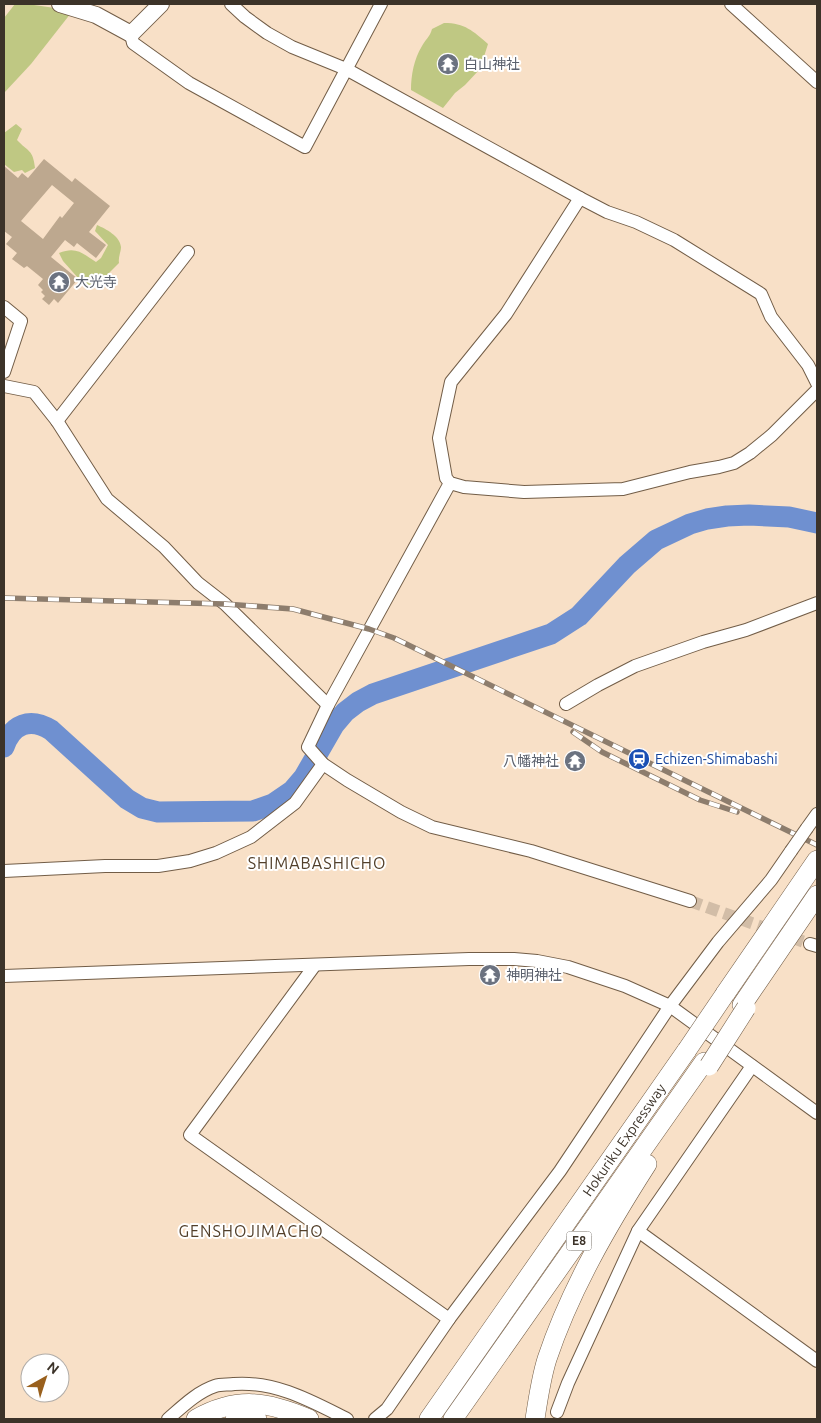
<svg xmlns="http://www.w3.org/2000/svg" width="821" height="1423" font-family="Ubuntu,'Noto Sans JP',sans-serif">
<rect width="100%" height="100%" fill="#f8e0c7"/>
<g fill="#bfc883">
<path d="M 15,4 L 27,4 L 69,10 L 71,13 L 31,64 L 4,93 L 4,18 Z"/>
<path d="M 444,23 C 465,23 473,31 488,44 L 480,69 L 465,85 L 455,93 L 443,108 L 411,90 C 411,75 414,59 422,46 C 425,40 430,37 432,29 Z"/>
<path d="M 16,124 L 22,129 L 17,140 C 28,152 33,149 35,168 L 25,173 L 22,170 L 14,172 L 4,164 L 4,133 Z"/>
<path d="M 97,225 C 106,229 120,236 121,247 C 121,252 118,257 119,263 L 99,283 L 87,288 L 63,261 L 59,253 C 76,246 82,253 96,262 L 101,258 L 108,245 L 95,231 Z"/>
</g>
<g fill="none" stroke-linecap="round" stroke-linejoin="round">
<path stroke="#6f90d0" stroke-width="21" d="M 4,747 C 12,724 30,717 51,730 L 127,799 L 142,808 L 158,812 L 253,811 L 273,804 L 292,791 L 304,777 L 334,725 L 345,712 L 358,702 L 373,694 L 551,634 L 579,616 L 627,565 L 656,540 L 690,524 L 707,519 L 727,516 L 749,515 L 789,517 L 817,523"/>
</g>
<path fill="#bda88f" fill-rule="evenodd" d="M 44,159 L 72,182 L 75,178 L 110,206 L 89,232 L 106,245 L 96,258 L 77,243 L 74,247 L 65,240 L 51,257 L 78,279 L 58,303 L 54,299 L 49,305 L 42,299 L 45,296 L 41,292 L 43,290 L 38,285 L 43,279 L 27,266 L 24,268 L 12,259 L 17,253 L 6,244 L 12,237 L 4,231 L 4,166 L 18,178 L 22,173 L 28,178 ZM 52,185 L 74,203 L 62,218 L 60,216 L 43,239 L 21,221 Z"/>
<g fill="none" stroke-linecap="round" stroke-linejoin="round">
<path stroke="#d2bda7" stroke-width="12" stroke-dasharray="12 6" stroke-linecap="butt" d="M 690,901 L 810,944"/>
<g stroke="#725d47" stroke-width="14">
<g id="minor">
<path d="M 231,4 L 245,17 L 267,33 L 292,47 L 346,69 L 580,198 L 607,212 L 636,222 L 674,240 L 761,294 L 771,317 L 808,365 L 817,383"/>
<path d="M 731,4 L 817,82"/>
<path d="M 131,34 L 133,43 L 189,83 L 305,147 L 381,4"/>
<path d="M 580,198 L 506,314 L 451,382 L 439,438 L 446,478 L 450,483 L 464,487 L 524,492 L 623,489 L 690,472 L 719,467 L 734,463 L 750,453 L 772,435 L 817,390"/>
<path d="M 4,307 L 21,321 L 4,372"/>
<path d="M 4,386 L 34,392 L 57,421 L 107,499 L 164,547 L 198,583 L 225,604 L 328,705"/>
<path d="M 57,421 L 188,252"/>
<path d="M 450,483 L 328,705 L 308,747 L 323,764 L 347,780 L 401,812 L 432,827 L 531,851 L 690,901"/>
<path d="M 566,704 L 598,685 L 635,666 L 703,642 L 746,630 L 817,603"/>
<path d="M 807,828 L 817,814"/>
<path d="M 4,871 L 105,866 L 158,866 L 190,861 L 216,853 L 251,837 L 295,803 L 323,764"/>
<path d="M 810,944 L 817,946"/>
<path d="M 315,965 L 190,1135 L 449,1319"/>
<path d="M 4,976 L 469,959 L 514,959 L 537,961 L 568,967 L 625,986 L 670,1006 L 817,1113"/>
<path d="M 638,1231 L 817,1361"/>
<path d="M 557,1412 L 568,1383 L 638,1231 L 752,1066"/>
<path d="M 168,1419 C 182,1407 197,1392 215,1386 C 221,1384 228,1385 234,1384 C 276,1381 311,1401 347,1419"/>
<path d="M 375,1419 L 387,1409 L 449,1319 L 560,1171 L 670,1006 L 718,942 L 771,880 L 791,851"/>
</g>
</g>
<g stroke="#725d47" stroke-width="18">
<path id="major" d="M 60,4 L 96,15 L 131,34 L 161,4"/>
</g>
<g stroke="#725d47" stroke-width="20">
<g id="highway">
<path d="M 725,994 L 817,860"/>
<path d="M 742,1005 L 817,895"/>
<path d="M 196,1419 C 237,1396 267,1401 309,1419"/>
<path d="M 235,1419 L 257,1419"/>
<path d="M 429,1419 L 687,1050"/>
<path d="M 453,1419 L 704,1062"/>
<path d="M 535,1419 C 538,1399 541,1378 547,1359 C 570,1290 608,1225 647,1164"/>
</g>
</g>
<use href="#minor" stroke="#fff" stroke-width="12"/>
<use href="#major" stroke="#fff" stroke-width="16"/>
<use href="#highway" stroke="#fff" stroke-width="19"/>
<g stroke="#8d7d6d" stroke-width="5.5">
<g id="rail">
<path d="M 4,598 L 225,604 L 293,609 L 369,629 L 394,638 L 817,845"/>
<path d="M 573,732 L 602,752 L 700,800 L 737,812"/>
</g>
</g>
<use href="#rail" stroke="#fff" stroke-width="4" stroke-dasharray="11" stroke-linecap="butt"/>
<g stroke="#725d47" stroke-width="14" stroke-linecap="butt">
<path id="minor-bridge" d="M 791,851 L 807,828"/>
</g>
<g stroke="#725d47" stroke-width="20" stroke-linecap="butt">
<g id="highway-bridge">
<path d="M 687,1050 L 725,994"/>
<path d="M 709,1066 L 746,1008"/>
</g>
</g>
<use href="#minor-bridge" stroke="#fff" stroke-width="12"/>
<use href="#highway-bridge" stroke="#fff" stroke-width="19"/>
</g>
<defs>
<g id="temple-disc" transform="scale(1.125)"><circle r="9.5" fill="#6b7280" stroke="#fff"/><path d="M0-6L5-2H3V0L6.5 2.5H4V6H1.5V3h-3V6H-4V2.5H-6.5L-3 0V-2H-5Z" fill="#fff"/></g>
<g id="station-disc" transform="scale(1.125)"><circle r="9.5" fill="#1a4fb4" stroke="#fff"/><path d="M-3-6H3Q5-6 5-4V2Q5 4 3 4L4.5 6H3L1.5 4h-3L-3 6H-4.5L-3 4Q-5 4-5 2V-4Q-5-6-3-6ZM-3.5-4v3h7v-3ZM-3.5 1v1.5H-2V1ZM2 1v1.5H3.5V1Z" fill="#fff"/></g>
</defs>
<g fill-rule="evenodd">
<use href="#temple-disc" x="448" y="64"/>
<use href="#temple-disc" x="59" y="282"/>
<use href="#station-disc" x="639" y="759"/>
<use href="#temple-disc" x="575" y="761"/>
<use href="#temple-disc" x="490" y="975"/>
</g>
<g text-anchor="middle" stroke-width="4" stroke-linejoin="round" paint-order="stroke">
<rect fill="#fff" stroke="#767069" stroke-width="1" x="566.5" y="1231.5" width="25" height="19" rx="4"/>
<g font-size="12" font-weight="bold" fill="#3c3329">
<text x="579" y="1245">E8</text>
</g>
<g font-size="14" fill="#5b616d" stroke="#fff" text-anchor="start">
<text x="464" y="69">白山神社</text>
<text x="75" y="287">大光寺</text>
<text x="559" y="766" text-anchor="end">八幡神社</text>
<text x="506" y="980">神明神社</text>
</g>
<g font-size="14" fill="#164399" stroke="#fff" text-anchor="start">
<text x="655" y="764">Echizen-Shimabashi</text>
</g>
<g font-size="14" fill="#3c3329" stroke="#fff">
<text transform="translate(624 1140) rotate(-55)" y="5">Hokuriku Expressway</text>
</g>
<g font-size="16" letter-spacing="1" fill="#523f2a" stroke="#fff">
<text x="317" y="869">SHIMABASHICHO</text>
<text x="251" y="1237">GENSHOJIMACHO</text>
</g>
</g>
<rect width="821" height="1423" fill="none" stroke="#3c3329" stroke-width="10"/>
<g transform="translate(45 1378) rotate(39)"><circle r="24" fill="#ffffff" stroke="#b1ada9"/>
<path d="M0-4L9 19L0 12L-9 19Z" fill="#99601d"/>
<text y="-8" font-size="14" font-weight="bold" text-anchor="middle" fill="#3c3329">N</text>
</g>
</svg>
